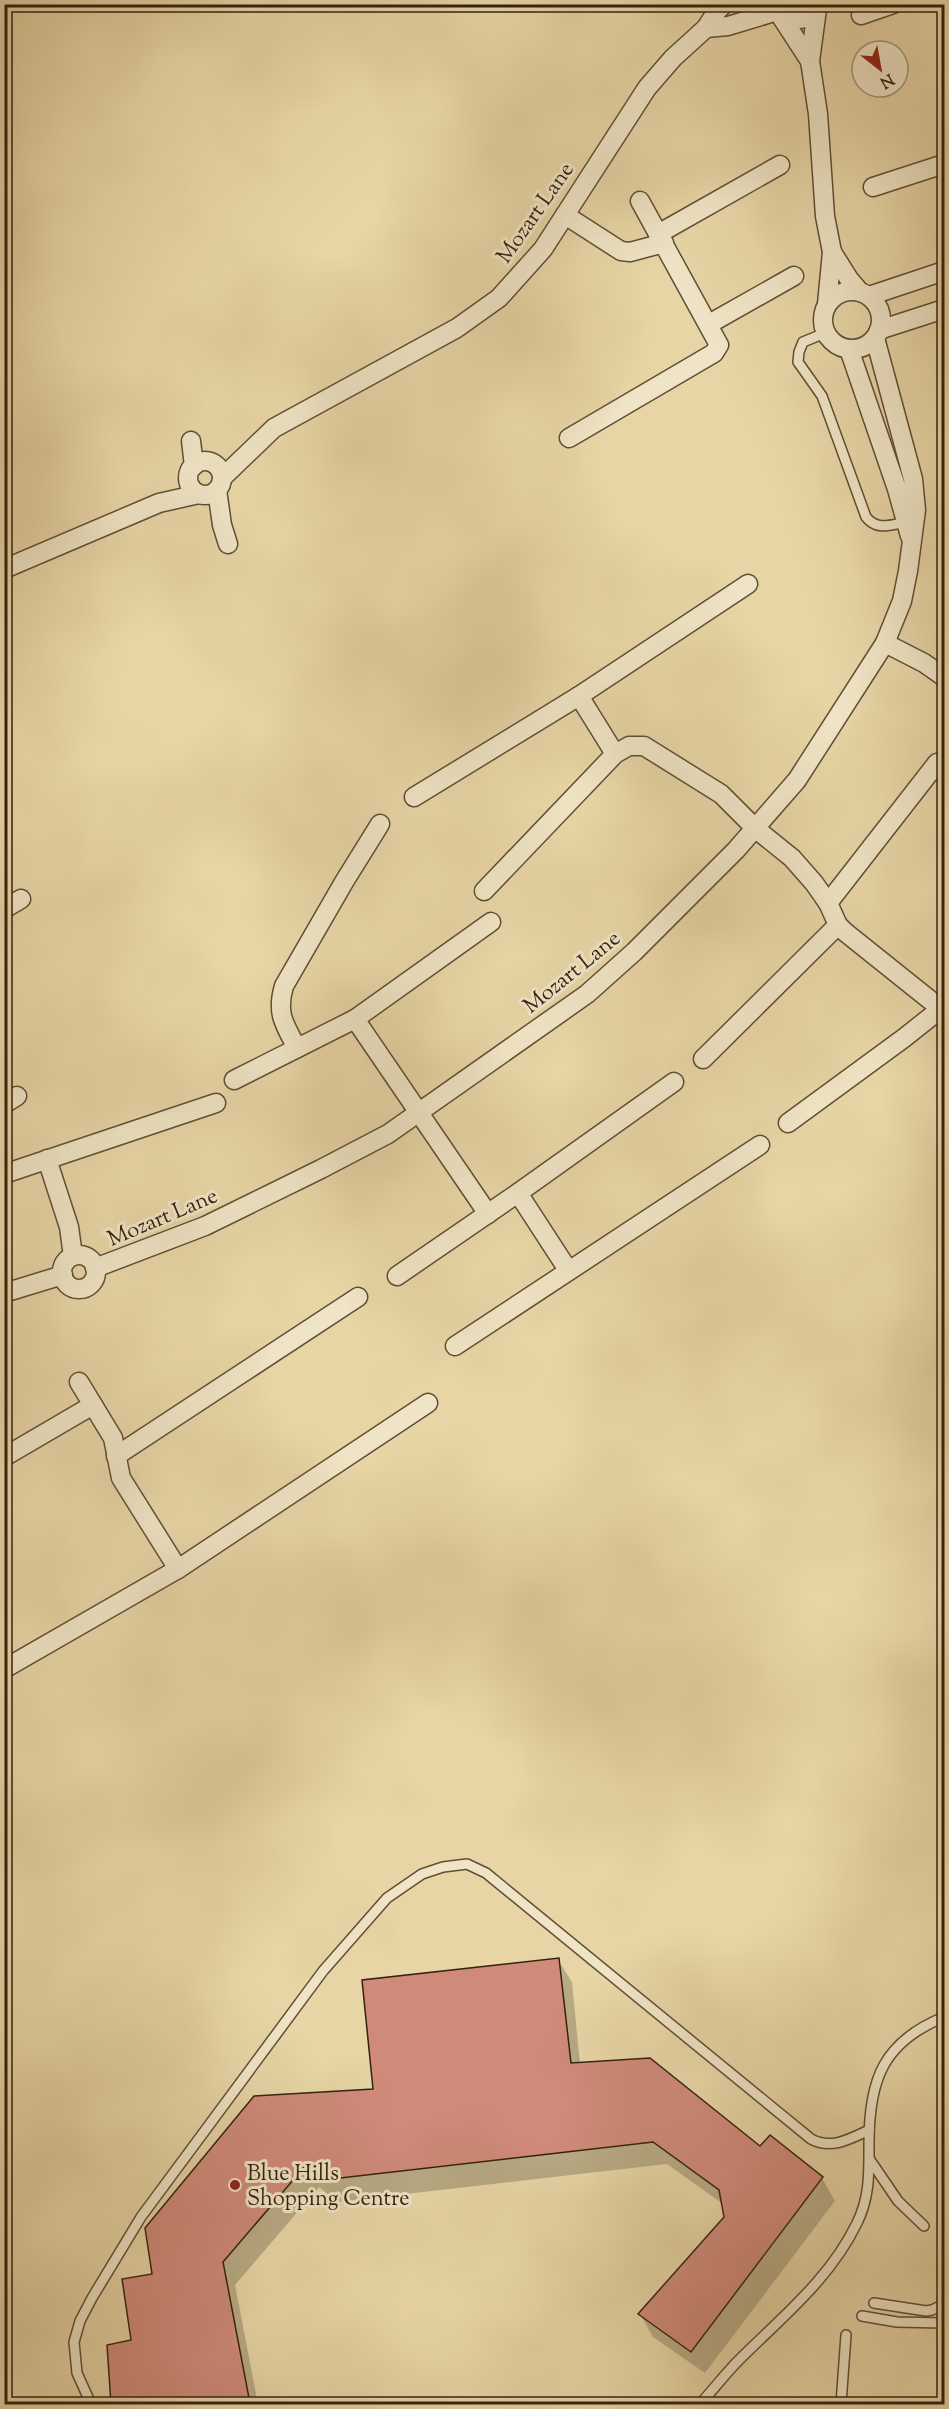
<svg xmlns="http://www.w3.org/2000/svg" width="949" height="2409" font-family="'Sorts Mill Goudy',serif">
<rect width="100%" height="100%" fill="#e7d5a6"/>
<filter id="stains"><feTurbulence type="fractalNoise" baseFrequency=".00333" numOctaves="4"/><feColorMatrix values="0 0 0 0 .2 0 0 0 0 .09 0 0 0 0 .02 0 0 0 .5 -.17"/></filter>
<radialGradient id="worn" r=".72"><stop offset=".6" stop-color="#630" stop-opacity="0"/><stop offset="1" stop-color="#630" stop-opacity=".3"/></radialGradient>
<path fill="#0003" d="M 558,1960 L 572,1982 L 580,2064 L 760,2148 L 770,2137 L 822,2178 L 835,2201 L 705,2373 L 653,2337 L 640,2314 L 726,2218 L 723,2204 L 667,2164 L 337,2202 L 319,2187 L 235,2285 L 258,2404 L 112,2404 L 108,2347 L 133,2341 L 153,2275 L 375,2090 Z"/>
<path fill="#d08a7a" stroke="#34210f" stroke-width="1.5" d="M 559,1958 L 571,2063 L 650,2058 L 760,2146 L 770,2135 L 823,2177 L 691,2352 L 638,2314 L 724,2217 L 719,2190 L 653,2142 L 323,2180 L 306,2165 L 223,2262 L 249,2398 L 173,2404 L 111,2404 L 107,2345 L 131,2340 L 122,2279 L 152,2274 L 145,2228 L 254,2096 L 373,2089 L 362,1980 Z"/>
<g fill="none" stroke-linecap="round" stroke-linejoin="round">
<g stroke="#614e35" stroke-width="12">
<g id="lane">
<path d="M 825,333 L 803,342 L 799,352 L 798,362 L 822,396 L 866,517 C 877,531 890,525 906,522"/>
<path d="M 870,2160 L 898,2201 L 924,2226"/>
<path d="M 874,2303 L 926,2311 L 932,2310 L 944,2304"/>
<path d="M 862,2316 L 897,2322 L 944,2323"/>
<path d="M 91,2404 L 77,2373 L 74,2342 L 80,2321 L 92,2298 L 141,2217 L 323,1971 L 387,1898 L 422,1874 L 443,1867 L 467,1864 L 486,1873 L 811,2139 C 831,2150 850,2139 869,2130"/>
<path d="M 700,2404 C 713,2390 725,2374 739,2360 C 782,2317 830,2279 857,2223 C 870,2197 869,2172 869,2143 C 869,2080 883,2042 944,2017"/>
<path d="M 841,2404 L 846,2335"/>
</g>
</g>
<g stroke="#614e35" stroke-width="21">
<g id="street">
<path d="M 769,4 C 782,23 808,26 820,4"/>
<path d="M 817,9 L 810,61 L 818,114 L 825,216 L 832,252 L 827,304"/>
<path d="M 861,15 L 893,4"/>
<path d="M 782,18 L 810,61"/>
<path d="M 706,28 L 728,26 L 774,12"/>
<path d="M 873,187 L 944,164"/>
<path d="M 565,215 L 621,251 L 630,252 L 664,243"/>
<path d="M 658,234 L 780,165"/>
<path d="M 832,252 L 849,279 L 860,292"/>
<circle cx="852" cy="320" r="29"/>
<path d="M 869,296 L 944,271"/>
<path d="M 709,324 L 794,276"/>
<path d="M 879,330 L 944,309"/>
<path d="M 849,349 L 897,489 L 910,536"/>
<path d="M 569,438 L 714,353 L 719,345 L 640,201"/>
<path d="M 191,441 L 194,466"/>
<circle cx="205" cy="478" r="17"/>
<path d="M 222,478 L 274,428 L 457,328 L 499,298 L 543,249 L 647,88 L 673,58 L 706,28 L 717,11 L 724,4"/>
<path d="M 217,490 L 222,525 L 228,544"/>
<path d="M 4,569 L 159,503 L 199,494"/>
<path d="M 885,643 L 924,663 L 944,677"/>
<path d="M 579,696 L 615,754"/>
<path d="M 414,797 L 579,696 L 748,584"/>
<path d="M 484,891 L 615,754 L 629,746 L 644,746 L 721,794 L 756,829 L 792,858 L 814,883 L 828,903 L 838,925 L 845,932 L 940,1008"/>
<path d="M 828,903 L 937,763"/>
<path d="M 4,909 L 21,899"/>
<path d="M 355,1019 L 488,1214"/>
<path d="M 297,1048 C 284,1024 276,1013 284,986 L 344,882 L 380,824"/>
<path d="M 703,1059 L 838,925"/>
<path d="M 234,1080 L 355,1019 L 491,922"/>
<path d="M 4,1104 L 17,1096"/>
<path d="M 788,1123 L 904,1038 L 933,1015 L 944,1002"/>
<path d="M 47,1159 L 69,1227 L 73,1256"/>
<path d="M 4,1174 L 216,1103"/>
<path d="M 518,1193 L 568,1270"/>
<circle cx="79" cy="1272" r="17"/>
<path d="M 95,1268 L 205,1226 L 321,1169 L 388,1134 L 587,994 L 634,952 L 736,850 L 797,780 L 885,643 L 902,601 L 908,571 L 916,510 L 913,479 L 875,338"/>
<path d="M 397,1276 L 518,1193 L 674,1082"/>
<path d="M 4,1293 L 63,1275"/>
<path d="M 455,1346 L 760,1145"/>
<path d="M 79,1382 L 113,1438 L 121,1478 L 178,1569"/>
<path d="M 116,1456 L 358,1297"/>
<path d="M 4,1457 L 93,1405"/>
<path d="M 4,1669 L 178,1569 L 428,1403"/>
</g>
</g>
<use href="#lane" stroke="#efe4c5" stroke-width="9"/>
<use href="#street" stroke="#efe4c5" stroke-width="18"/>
</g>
<circle fill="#8f2418" stroke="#efe4c5" stroke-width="2" cx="235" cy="2185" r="6"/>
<g text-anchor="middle" stroke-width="6" stroke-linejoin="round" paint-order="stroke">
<g font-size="22" fill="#34210f" stroke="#efe4c5">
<text transform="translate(534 212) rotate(-55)" y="8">Mozart Lane</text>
<text transform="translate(571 971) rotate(-39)" y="8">Mozart Lane</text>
<text transform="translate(162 1216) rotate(-23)" y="8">Mozart Lane</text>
</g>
<g font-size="22" fill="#34210f" stroke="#efe4c5" text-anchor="start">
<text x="247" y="2180">Blue Hills<tspan x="247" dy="25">Shopping Centre</tspan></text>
</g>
</g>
<rect width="949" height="2409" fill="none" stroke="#e7d5a6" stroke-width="24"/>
<rect x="6" y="6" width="937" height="2397" fill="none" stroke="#34210f" stroke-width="3"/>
<rect x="12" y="12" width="925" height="2385" fill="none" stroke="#34210f" stroke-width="1.5"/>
<g transform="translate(880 69) rotate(149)"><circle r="28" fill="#efe4c5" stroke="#a4967c" stroke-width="1.5"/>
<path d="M0-4.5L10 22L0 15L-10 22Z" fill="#8f2418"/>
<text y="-9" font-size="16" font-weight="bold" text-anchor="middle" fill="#34210f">N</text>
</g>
<rect width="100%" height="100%" filter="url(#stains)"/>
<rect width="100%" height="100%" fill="url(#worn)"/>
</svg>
